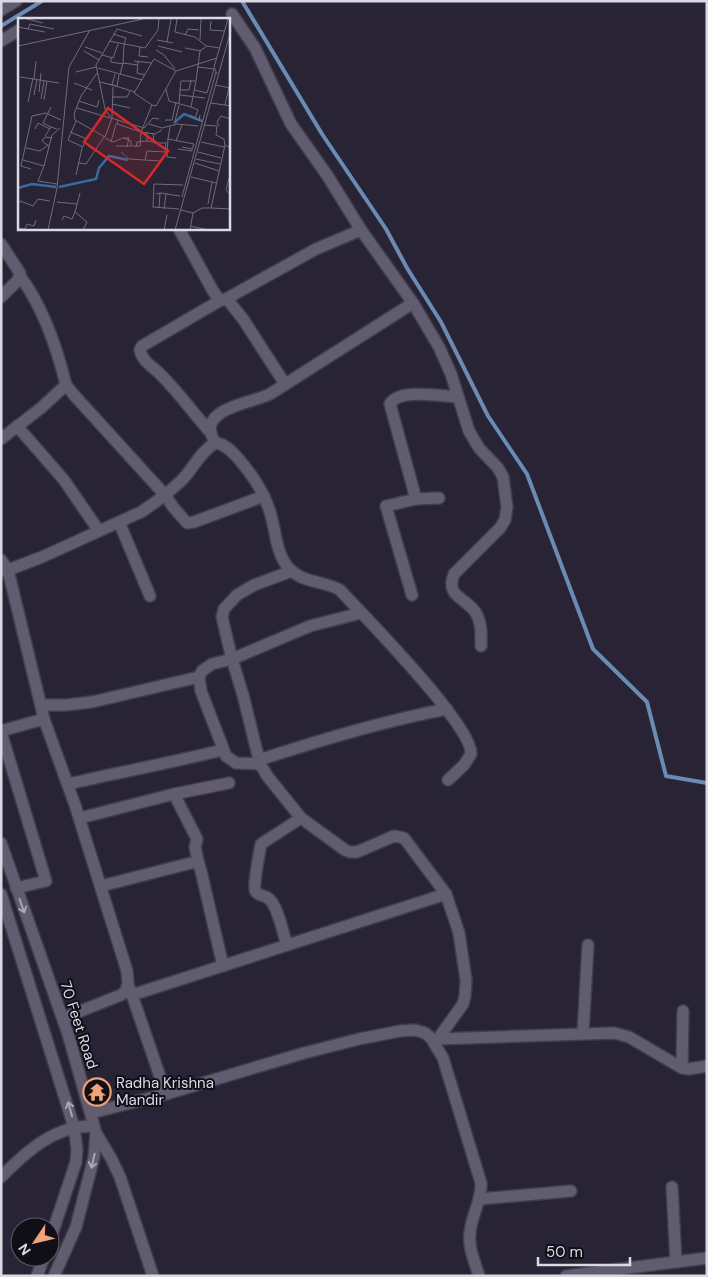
<svg xmlns="http://www.w3.org/2000/svg" width="708" height="1277" font-family="'DM Sans',sans-serif">
<rect width="100%" height="100%" fill="#282435"/>
<g fill="none" stroke-linecap="round" stroke-linejoin="round">
<g stroke="#6a8bb3" stroke-width="4">
<path d="M 242,1 L 322,134 L 386,229 L 407,268 L 441,322 L 488,416 L 527,474 L 593,649 L 647,702 L 666,776 L 707,783"/>
<path d="M 1,26 L 42,1"/>
</g>
<g stroke="#413e4c" stroke-width="14">
<g id="street">
<path d="M 1,10 L 16,1"/>
<path d="M 232,14 L 255,48 L 291,124 L 327,175 L 361,230 L 413,303 L 439,347 L 451,374 L 469,431 L 479,448 L 498,468 L 503,477 L 507,507 L 505,520 L 500,528 L 454,574 C 444,598 469,598 477,615 C 482,625 481,635 481,646"/>
<path d="M 1,41 L 19,30"/>
<path d="M 179,229 L 213,291 L 218,298 L 224,300 L 316,249 L 361,230"/>
<path d="M 1,244 L 20,273 L 18,280 L 1,297"/>
<path d="M 227,299 L 243,319 L 285,384"/>
<path d="M 66,385 L 74,395 L 165,495 L 173,507 L 187,523 L 194,522 L 264,496"/>
<path d="M 17,426 L 64,480 L 99,531"/>
<path d="M 211,433 C 193,413 177,390 157,371 C 150,365 142,360 140,350 L 142,346 L 221,300"/>
<path d="M 1,439 L 41,408 L 66,385 C 57,348 43,307 20,276"/>
<path d="M 215,443 C 213,438 210,433 210,428 C 213,406 255,402 270,394 L 413,303"/>
<path d="M 416,499 L 390,404 C 399,388 441,396 457,397"/>
<path d="M 119,522 L 150,596"/>
<path d="M 1,560 L 8,570 L 44,719 L 75,805 L 127,971 L 128,983 L 126,991 L 121,995 L 63,1018"/>
<path d="M 1,571 L 8,570 L 42,557 L 141,512 C 155,503 169,492 181,481 C 193,469 200,452 215,443 C 224,443 231,451 237,457 C 250,472 263,490 269,509 C 276,528 275,552 288,567 C 302,584 323,580 340,590 C 363,615 473,726 471,754 L 464,765 L 448,780"/>
<path d="M 292,571 L 254,585 L 237,595 L 224,609 L 222,617 L 232,659 L 243,695 L 260,764 L 268,777 L 301,818 L 345,850 L 350,852 L 357,852 L 394,836 L 404,838 L 446,894 L 459,933 L 466,980 L 465,996 L 463,1004 L 435,1043"/>
<path d="M 412,595 L 386,506 L 416,499 L 439,498"/>
<path d="M 41,705 L 66,705 L 92,702 L 199,677"/>
<path d="M 1,731 L 44,719"/>
<path d="M 1,732 L 46,881 L 16,888"/>
<path d="M 259,760 C 320,740 383,721 447,709"/>
<path d="M 260,764 L 236,763 L 226,756 L 201,691 L 199,677 L 202,671 L 212,664 L 232,659 L 310,626 L 361,613"/>
<path d="M 68,784 C 119,772 171,763 222,750"/>
<path d="M 174,794 L 197,839 L 195,847 L 199,865"/>
<path d="M 80,818 L 174,794 L 229,783"/>
<path d="M 1,843 L 68,1034 L 96,1133 L 94,1157 L 76,1227 L 54,1276"/>
<path d="M 101,886 L 195,862 L 199,865 L 201,871 L 223,966"/>
<path d="M 1,894 L 74,1127 L 77,1149 L 76,1162 L 50,1240"/>
<path d="M 287,945 C 283,934 278,905 268,898 C 264,895 257,896 255,890 C 253,887 260,849 261,844 L 301,818"/>
<path d="M 130,989 L 166,1094"/>
<path d="M 132,995 L 446,894"/>
<path d="M 583,1033 L 588,945"/>
<path d="M 438,1039 L 614,1033 L 629,1037 L 682,1068 L 689,1069 L 707,1066"/>
<path d="M 682,1068 L 683,1011"/>
<path d="M 91,1113 L 166,1094 L 304,1053 L 359,1039 L 400,1031 L 415,1030 L 425,1033 L 431,1038 L 443,1058 L 481,1183 C 482,1201 471,1216 470,1233 C 468,1248 475,1262 479,1276"/>
<path d="M 96,1133 L 111,1158 L 120,1177 L 153,1276"/>
<path d="M 1,1177 C 27,1151 55,1125 94,1126"/>
<path d="M 672,1187 L 676,1262"/>
<path d="M 479,1199 L 571,1191"/>
<path d="M 37,1276 L 44,1257"/>
<path d="M 566,1276 L 707,1258"/>
</g>
</g>
<use href="#street" stroke="#615c6f" stroke-width="11"/>
</g>
<defs><path id="oneway-shaft" d="M-6 0H5M1.5-3L5.5 0L1.5 3" fill="none" stroke-width="1.6" stroke-linecap="round" stroke-linejoin="round" transform="scale(1.25)"/></defs>
<g stroke="#aaa7b5">
<use href="#oneway-shaft" transform="translate(22 906) rotate(71)"/>
<use href="#oneway-shaft" transform="translate(70 1109) rotate(-106)"/>
<use href="#oneway-shaft" transform="translate(93 1161) rotate(103)"/>
</g>
<defs>
<g id="temple-ring" transform="scale(1.4375)"><circle r="9.5" fill="#100e16" stroke="#efa377" stroke-width="1.5"/><path d="M0-6L5-2H3V0L6.5 2.5H4V6H1.5V3h-3V6H-4V2.5H-6.5L-3 0V-2H-5Z" fill="#efa377"/></g>
</defs>
<g fill-rule="evenodd">
<use href="#temple-ring" x="97" y="1092"/>
</g>
<g text-anchor="middle" stroke-width="4" stroke-linejoin="round" paint-order="stroke">
<g font-size="15" fill="#dbd9e4" stroke="#100e16">
<text transform="translate(79 1025) rotate(72)" y="5">70 Feet Road</text>
</g>
<g font-size="15" fill="#dbd9e4" stroke="#100e16" text-anchor="start">
<text x="116" y="1088">Radha Krishna<tspan x="116" dy="17">Mandir</tspan></text>
</g>
</g>
<g transform="translate(18 18)">
<rect width="212" height="212" fill="#282435"/>
<path fill="none" stroke="#3a6a9e" stroke-width="2.5" d="M 156,105 L 166,96 L 184,103M 41,169 L 78,161 L 81,150 L 91,138 L 110,142M 0,170 L 14,166 L 38,169"/>
<path fill="none" stroke="#706c7b" stroke-width="1" d="M 9,1 L 25,5M 159,1 L 157,14 L 177,19 L 188,28M 193,3 L 192,12 L 207,13M 0,9 L 27,14M 10,11 L 12,6 L 36,11M 99,11 L 78,47 L 87,91 L 93,100 L 126,110 L 135,100 L 141,101M 99,11 L 124,18M 95,16 L 108,20 L 106,27M 167,17 L 170,11 L 181,12M 139,22 L 155,25M 182,22 L 183,1M 91,23 L 127,30 L 140,12 L 141,1M 149,24 L 153,1M 0,28 L 125,1M 140,28 L 164,34M 67,29 L 84,35M 122,29 L 121,38 L 130,39M 167,30 L 183,33M 138,32 L 146,37 L 157,51M 66,33 L 81,42M 84,37 L 95,40 L 100,26M 93,40 L 93,44 L 105,46M 116,43 L 134,45M 120,44 L 119,55 L 127,57M 105,46 L 106,27M 0,49 L 0,72M 180,49 L 196,51M 80,50 L 124,62M 58,54 L 78,49M 79,55 L 63,78 L 56,96 L 57,102 L 87,119 L 94,100M 199,56 L 196,49 L 210,1M 102,57 L 105,45 L 120,47M 2,59 L 41,65M 16,61 L 18,43M 82,64 L 94,67 L 97,56M 56,65 L 74,72M 91,66 L 117,74M 94,67 L 99,68 L 101,57M 197,67 L 213,70M 148,71 L 151,83 L 173,89 L 178,63M 162,72 L 163,63 L 178,63 L 182,33 L 189,28 L 201,30M 177,72 L 189,75 L 196,51M 21,74 L 23,55M 16,77 L 19,61M 162,77 L 187,80M 94,79 L 109,79 L 112,73M 23,81 L 26,63M 26,82 L 29,63M 61,83 L 79,89 L 81,82M 10,84 L 15,60M 161,85 L 162,72 L 171,72 L 173,62M 193,85 L 213,88M 94,86 L 112,90M 134,87 L 116,75 L 136,41 L 158,53M 207,87 L 211,69M 33,89 L 25,105 L 33,109M 173,89 L 180,92 L 177,100M 59,90 L 92,100M 172,97 L 181,102 L 182,97M 94,100 L 95,69M 100,102 L 99,106 L 123,114 L 137,116 L 144,112M 147,102 L 154,102 L 158,84M 58,103 L 50,122 L 65,129M 157,103 L 161,87M 131,106 L 144,110 L 159,106 L 180,108M 186,107 L 199,108 L 198,117 L 206,121 L 207,127M 201,108 L 199,104 L 203,98 L 213,101M 152,109 L 150,121 L 176,126 L 174,131 L 164,129M 17,111 L 20,105 L 32,111M 52,114 L 69,121M 129,114 L 129,123 L 136,124M 135,115 L 136,125 L 148,125M 27,118 L 33,109 L 39,111M 87,120 L 95,124 L 105,120 L 113,123 L 113,127M 105,120 L 111,120 L 109,129M 150,120 L 149,139 L 158,140M 158,123 L 164,107M 93,124 L 98,106M 183,124 L 206,129M 31,128 L 24,123 L 27,119 L 34,120M 98,128 L 122,128 L 123,114 L 134,87 L 138,88 L 158,53 L 199,40M 118,129 L 119,124 L 129,123M 8,130 L 22,133 L 30,127M 160,131 L 174,133 L 174,131M 103,134 L 111,141 L 142,143M 180,134 L 203,140M 178,141 L 202,146M 5,142 L 26,148 L 34,117 L 42,110M 127,142 L 129,133 L 147,134 L 148,125M 60,145 L 68,146 L 86,119M 177,145 L 201,153M 26,148 L 20,163 L 39,166M 13,151 L 3,148 L 14,98 L 28,95 L 43,102M 58,157 L 64,130 L 73,113M 173,159 L 198,165M 211,160 L 208,172 L 213,177M 62,175 L 57,194 L 69,204 L 65,212M 142,175 L 162,178M 138,176 L 142,175 L 141,190M 164,179 L 198,54M 39,184 L 59,186M 0,186 L 2,183 L 15,188 L 20,181 L 32,183M 190,186 L 194,164M 193,190 L 213,191M 146,191 L 148,176M 161,191 L 135,189 L 136,166 L 165,167M 163,192 L 175,195 L 184,190 L 193,190 L 207,127 L 213,130M 44,202 L 46,198 L 54,201 L 57,194M 172,208 L 191,212M 0,210 L 7,211 L 9,206 L 16,208 L 18,202M 30,212 L 39,170 L 51,49 L 72,12M 146,212 L 149,197M 157,212 L 213,12M 172,212 L 175,195"/>
<path fill="#d62828" fill-opacity="0.15" stroke="#d62828" stroke-width="2.5" d="M 90,90 L 150,133 L 126,166 L 66,124 Z"/>
<rect width="212" height="212" fill="none" stroke="#dbd9e4" stroke-width="2.5"/>
</g>
<rect width="708" height="1277" fill="none" stroke="#dbd9e4" stroke-width="5"/>
<g transform="translate(35 1242) rotate(235)"><circle r="24" fill="#100e16" stroke="#615f68"/>
<path d="M0-4L9 19L0 12L-9 19Z" fill="#efa377"/>
<text y="-8" font-size="14" font-weight="bold" text-anchor="middle" fill="#dbd9e4">N</text>
</g>
<path d="M538 1257v8h92v-8" fill="none" stroke="#dbd9e4" stroke-width="2.5"/>
<text x="546" y="1257" font-size="15" fill="#dbd9e4" stroke="#100e16" stroke-width="4" paint-order="stroke">50 m</text>
</svg>
